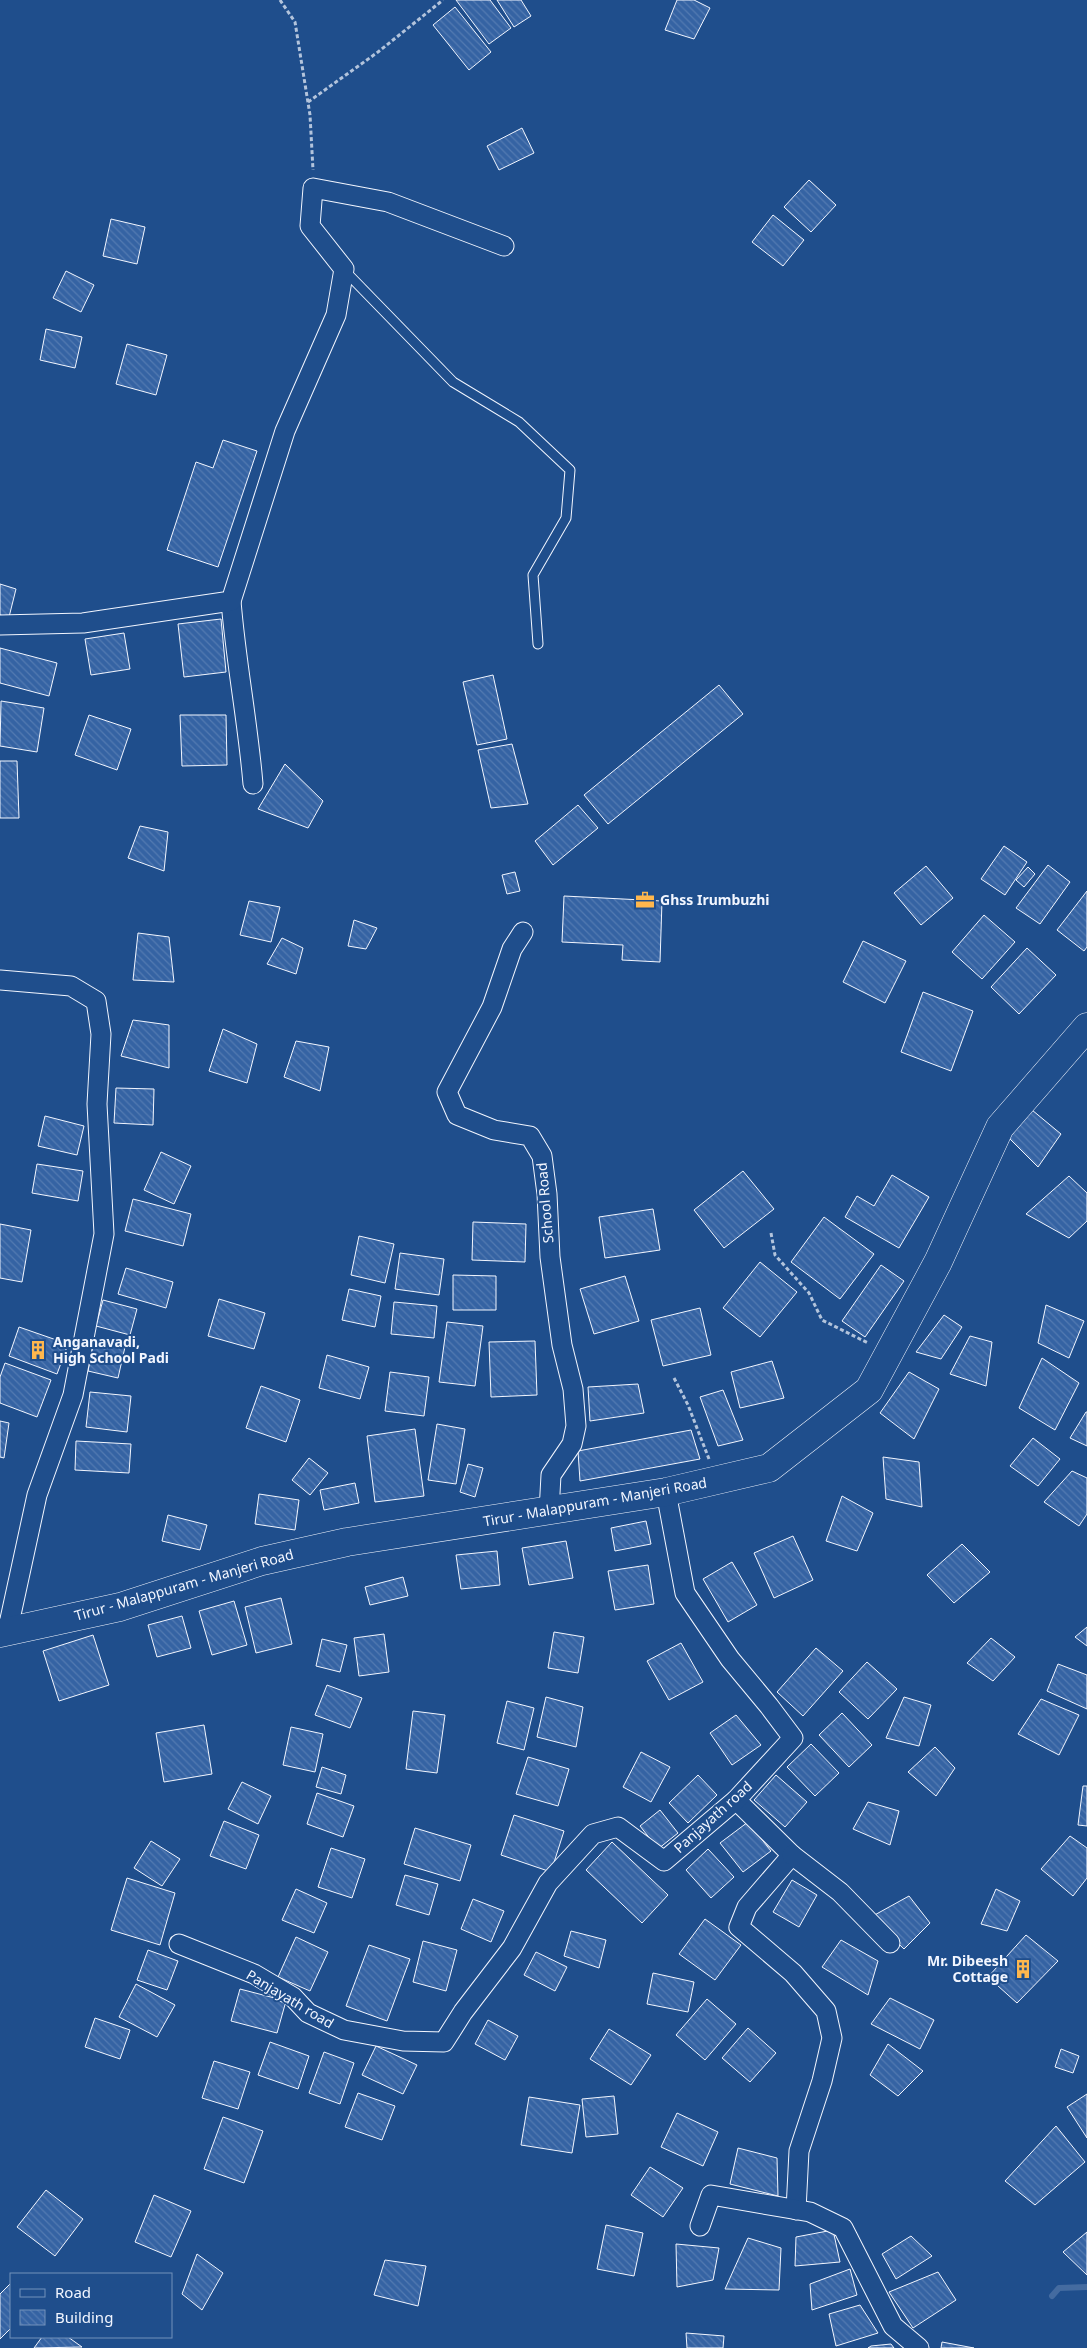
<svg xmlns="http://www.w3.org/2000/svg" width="1087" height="2348" font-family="'Noto Sans',sans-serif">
<defs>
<pattern id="building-back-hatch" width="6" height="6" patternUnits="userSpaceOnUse" patternTransform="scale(1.25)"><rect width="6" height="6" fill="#3563a3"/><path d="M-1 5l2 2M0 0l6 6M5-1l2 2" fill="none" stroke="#537ab1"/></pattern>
</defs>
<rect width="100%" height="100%" fill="#1f4e8c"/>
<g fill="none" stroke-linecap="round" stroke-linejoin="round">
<path stroke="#446ba0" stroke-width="6" d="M 1052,2296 L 1059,2288 L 1087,2287"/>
</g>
<g fill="url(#building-back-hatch)" stroke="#f2f6ff">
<path d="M 456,0 L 490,0 L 511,28 L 489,44 Z"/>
<path d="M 497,0 L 521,0 L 531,16 L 514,27 Z"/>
<path d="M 677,0 L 694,0 L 710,8 L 694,39 L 665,30 Z"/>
<path d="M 455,7 L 491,52 L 469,70 L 433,25 Z"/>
<path d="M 522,128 L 534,153 L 499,170 L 487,146 Z"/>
<path d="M 809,180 L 836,205 L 811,232 L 784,207 Z"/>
<path d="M 773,215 L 804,240 L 783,266 L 752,242 Z"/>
<path d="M 111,219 L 145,227 L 137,264 L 103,256 Z"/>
<path d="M 66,271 L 94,285 L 81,312 L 53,298 Z"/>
<path d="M 46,329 L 82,337 L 75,368 L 40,360 Z"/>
<path d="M 127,344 L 167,355 L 156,395 L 116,384 Z"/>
<path d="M 223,440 L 257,451 L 218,567 L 167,550 L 196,462 L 213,468 Z"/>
<path d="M 0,584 L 16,589 L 9,617 L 0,615 Z"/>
<path d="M 221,619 L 226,672 L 184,677 L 178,624 Z"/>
<path d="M 124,633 L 130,669 L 91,675 L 85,639 Z"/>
<path d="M 0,648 L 57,663 L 49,696 L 0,683 Z"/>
<path d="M 493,675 L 507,739 L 477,745 L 463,682 Z"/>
<path d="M 719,685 L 743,714 L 608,824 L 584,795 Z"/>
<path d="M 1,701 L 44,708 L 37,752 L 0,746 Z"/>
<path d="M 89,715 L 131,729 L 117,770 L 75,755 Z"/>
<path d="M 180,715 L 226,715 L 227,765 L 182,766 Z"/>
<path d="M 512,744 L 528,804 L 491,808 L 478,750 Z"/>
<path d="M 0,761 L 17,761 L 19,818 L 0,818 Z"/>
<path d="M 285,764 L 323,801 L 308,828 L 258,809 Z"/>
<path d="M 578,805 L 598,828 L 553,865 L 535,841 Z"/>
<path d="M 140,826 L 168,832 L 164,871 L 128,858 Z"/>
<path d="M 1004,846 L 1027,862 L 1005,895 L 981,879 Z"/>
<path d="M 1048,865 L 1070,882 L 1040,924 L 1016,908 Z"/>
<path d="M 926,866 L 953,898 L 921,925 L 894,893 Z"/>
<path d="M 1028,867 L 1035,874 L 1024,887 L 1016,880 Z"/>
<path d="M 515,872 L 520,891 L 507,894 L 502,875 Z"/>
<path d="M 1087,891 L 1087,947 L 1084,951 L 1057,930 Z"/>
<path d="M 564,896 L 662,901 L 660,962 L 622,960 L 623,945 L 562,942 Z"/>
<path d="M 249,901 L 280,907 L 271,942 L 240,935 Z"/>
<path d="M 984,915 L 1015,942 L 982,979 L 952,952 Z"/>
<path d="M 354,920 L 377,928 L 366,949 L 348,946 Z"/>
<path d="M 138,933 L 169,937 L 174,982 L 133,980 Z"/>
<path d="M 282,938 L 303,948 L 296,974 L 267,964 Z"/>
<path d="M 863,941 L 906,961 L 885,1003 L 843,982 Z"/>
<path d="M 1027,948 L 1056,975 L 1019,1014 L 991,987 Z"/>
<path d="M 923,992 L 973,1011 L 951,1071 L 901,1052 Z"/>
<path d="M 133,1020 L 169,1025 L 169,1068 L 121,1056 Z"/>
<path d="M 223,1029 L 257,1044 L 247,1083 L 209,1071 Z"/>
<path d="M 296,1041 L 329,1047 L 320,1091 L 284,1077 Z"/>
<path d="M 116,1088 L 154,1089 L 153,1125 L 114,1123 Z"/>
<path d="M 1032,1110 L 1061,1134 L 1038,1167 L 1009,1138 Z"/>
<path d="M 45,1116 L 84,1126 L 77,1155 L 38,1146 Z"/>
<path d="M 161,1152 L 191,1166 L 174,1204 L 144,1190 Z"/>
<path d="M 37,1164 L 83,1171 L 78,1201 L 32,1193 Z"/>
<path d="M 743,1171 L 774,1209 L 724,1248 L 694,1210 Z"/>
<path d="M 892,1175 L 929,1197 L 899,1248 L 845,1217 L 857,1196 L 874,1206 Z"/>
<path d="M 1069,1176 L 1087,1193 L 1087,1221 L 1069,1238 L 1026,1214 Z"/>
<path d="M 133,1199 L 191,1214 L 183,1246 L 125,1231 Z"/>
<path d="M 653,1209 L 660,1250 L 605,1258 L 599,1217 Z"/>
<path d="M 824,1217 L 874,1254 L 840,1299 L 791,1262 Z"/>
<path d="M 473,1222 L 526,1224 L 525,1262 L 472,1260 Z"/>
<path d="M 0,1224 L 31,1230 L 22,1282 L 0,1278 Z"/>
<path d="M 359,1236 L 394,1244 L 385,1283 L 351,1275 Z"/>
<path d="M 400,1253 L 444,1259 L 439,1295 L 395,1289 Z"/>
<path d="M 760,1262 L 797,1292 L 760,1337 L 723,1308 Z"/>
<path d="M 881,1265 L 904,1281 L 865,1337 L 842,1321 Z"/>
<path d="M 126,1268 L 173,1282 L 166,1308 L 118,1294 Z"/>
<path d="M 453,1275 L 496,1276 L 496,1310 L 453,1310 Z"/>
<path d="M 625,1276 L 639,1321 L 594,1334 L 580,1289 Z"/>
<path d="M 349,1289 L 381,1296 L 375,1327 L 342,1320 Z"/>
<path d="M 219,1299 L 265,1313 L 254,1349 L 208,1336 Z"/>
<path d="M 103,1300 L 137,1309 L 130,1335 L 96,1326 Z"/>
<path d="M 394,1302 L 437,1306 L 434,1338 L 391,1334 Z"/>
<path d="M 1046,1305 L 1084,1321 L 1069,1358 L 1038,1343 Z"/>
<path d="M 700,1308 L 711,1355 L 663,1366 L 651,1320 Z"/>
<path d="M 944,1315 L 962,1327 L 941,1359 L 916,1352 Z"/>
<path d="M 447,1322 L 483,1326 L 475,1386 L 439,1382 Z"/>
<path d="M 19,1327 L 68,1344 L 57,1374 L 9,1356 Z"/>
<path d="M 970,1336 L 992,1342 L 986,1386 L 950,1374 Z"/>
<path d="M 94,1340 L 125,1347 L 118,1378 L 88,1371 Z"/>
<path d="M 535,1341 L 537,1395 L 491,1397 L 489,1342 Z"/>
<path d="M 327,1355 L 369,1367 L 360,1399 L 319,1388 Z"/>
<path d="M 1042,1358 L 1079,1383 L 1055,1430 L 1019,1408 Z"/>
<path d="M 772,1361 L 784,1398 L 740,1408 L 731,1372 Z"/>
<path d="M 5,1363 L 51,1380 L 37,1417 L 0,1403 L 0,1377 Z"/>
<path d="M 390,1372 L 429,1377 L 424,1416 L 385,1411 Z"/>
<path d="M 909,1372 L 939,1389 L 914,1439 L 880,1413 Z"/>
<path d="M 638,1384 L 644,1413 L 590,1421 L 588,1387 Z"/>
<path d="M 261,1386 L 300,1400 L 286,1442 L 246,1428 Z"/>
<path d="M 723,1390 L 743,1440 L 718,1446 L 700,1397 Z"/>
<path d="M 90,1392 L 131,1396 L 127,1432 L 86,1427 Z"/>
<path d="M 1086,1412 L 1087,1412 L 1087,1446 L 1070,1438 Z"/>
<path d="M 0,1421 L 9,1423 L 4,1458 L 0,1457 Z"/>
<path d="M 437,1424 L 465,1429 L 456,1484 L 428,1480 Z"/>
<path d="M 415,1429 L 424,1496 L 375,1502 L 367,1436 Z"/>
<path d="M 691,1430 L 700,1459 L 580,1481 L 578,1451 Z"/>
<path d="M 1033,1438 L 1060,1459 L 1038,1486 L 1010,1466 Z"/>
<path d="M 76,1441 L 131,1444 L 129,1473 L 75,1470 Z"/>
<path d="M 883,1457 L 919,1462 L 922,1507 L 886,1499 Z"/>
<path d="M 309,1458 L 328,1473 L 310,1495 L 292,1480 Z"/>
<path d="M 468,1464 L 483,1468 L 475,1497 L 460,1492 Z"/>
<path d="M 1072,1471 L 1087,1478 L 1087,1514 L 1079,1526 L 1044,1502 Z"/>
<path d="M 355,1483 L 359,1503 L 324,1510 L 320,1490 Z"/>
<path d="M 259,1494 L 299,1500 L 295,1530 L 255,1524 Z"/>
<path d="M 842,1496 L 873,1513 L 857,1551 L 826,1541 Z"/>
<path d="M 168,1515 L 207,1525 L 200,1550 L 162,1541 Z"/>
<path d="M 646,1521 L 651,1544 L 615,1551 L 611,1528 Z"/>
<path d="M 793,1536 L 813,1580 L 774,1598 L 754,1553 Z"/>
<path d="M 566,1541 L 573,1578 L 529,1585 L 522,1548 Z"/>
<path d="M 962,1544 L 990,1572 L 954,1603 L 927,1575 Z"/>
<path d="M 497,1551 L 500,1585 L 461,1589 L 456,1555 Z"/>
<path d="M 732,1562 L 757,1605 L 728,1622 L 703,1579 Z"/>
<path d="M 648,1565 L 654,1604 L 615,1610 L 608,1571 Z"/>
<path d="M 403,1577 L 408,1596 L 370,1605 L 365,1587 Z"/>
<path d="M 281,1598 L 292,1644 L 256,1653 L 245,1607 Z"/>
<path d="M 234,1601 L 247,1645 L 212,1655 L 199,1611 Z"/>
<path d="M 182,1616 L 191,1648 L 157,1657 L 148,1625 Z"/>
<path d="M 1087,1627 L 1087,1646 L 1075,1637 Z"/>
<path d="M 554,1632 L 584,1637 L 578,1673 L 548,1668 Z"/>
<path d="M 384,1634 L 389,1672 L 359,1676 L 354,1638 Z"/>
<path d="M 93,1635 L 109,1685 L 59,1701 L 43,1651 Z"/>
<path d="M 991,1638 L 1015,1657 L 993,1681 L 967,1663 Z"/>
<path d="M 322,1639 L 347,1645 L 340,1672 L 316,1666 Z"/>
<path d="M 681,1643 L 703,1682 L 669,1700 L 647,1661 Z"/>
<path d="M 816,1648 L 843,1671 L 803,1716 L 777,1692 Z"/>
<path d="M 867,1662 L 897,1689 L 868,1719 L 839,1692 Z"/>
<path d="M 1058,1664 L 1087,1675 L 1087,1709 L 1047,1691 Z"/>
<path d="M 327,1685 L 362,1698 L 350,1728 L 315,1715 Z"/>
<path d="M 546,1697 L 583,1707 L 576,1747 L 537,1737 Z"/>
<path d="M 904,1697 L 931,1705 L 919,1746 L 886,1738 Z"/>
<path d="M 1041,1699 L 1079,1715 L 1059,1755 L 1018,1734 Z"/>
<path d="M 507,1701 L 534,1708 L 524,1750 L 497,1743 Z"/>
<path d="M 413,1711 L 445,1715 L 437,1773 L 406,1769 Z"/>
<path d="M 842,1713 L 872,1745 L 849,1767 L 819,1735 Z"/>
<path d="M 736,1715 L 761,1745 L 732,1765 L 710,1733 Z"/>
<path d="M 204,1725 L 212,1774 L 164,1782 L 156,1733 Z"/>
<path d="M 291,1727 L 323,1734 L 315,1772 L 283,1765 Z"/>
<path d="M 811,1744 L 839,1773 L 815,1796 L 787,1767 Z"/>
<path d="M 935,1747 L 955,1768 L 936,1796 L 908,1772 Z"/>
<path d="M 641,1752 L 670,1767 L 651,1802 L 623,1787 Z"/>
<path d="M 528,1757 L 569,1769 L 558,1806 L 516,1794 Z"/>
<path d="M 322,1767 L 346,1775 L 341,1794 L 316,1787 Z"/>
<path d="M 698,1775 L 717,1795 L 688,1823 L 669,1803 Z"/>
<path d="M 776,1775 L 807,1802 L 785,1827 L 754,1800 Z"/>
<path d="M 242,1782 L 271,1796 L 258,1824 L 228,1809 Z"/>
<path d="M 1083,1786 L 1087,1786 L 1087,1826 L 1078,1825 Z"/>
<path d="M 317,1793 L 354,1806 L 343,1837 L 307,1824 Z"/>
<path d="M 868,1802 L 899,1811 L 890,1845 L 853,1829 Z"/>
<path d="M 660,1810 L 678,1833 L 658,1849 L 640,1826 Z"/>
<path d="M 514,1815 L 564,1831 L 551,1872 L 501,1855 Z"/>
<path d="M 224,1821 L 259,1835 L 246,1869 L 210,1856 Z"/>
<path d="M 748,1822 L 771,1851 L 743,1872 L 720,1843 Z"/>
<path d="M 415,1828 L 471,1845 L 460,1881 L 404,1864 Z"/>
<path d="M 1070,1836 L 1087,1848 L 1087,1878 L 1073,1896 L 1041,1869 Z"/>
<path d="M 151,1841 L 180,1859 L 162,1886 L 134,1868 Z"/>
<path d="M 612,1842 L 668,1895 L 642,1923 L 586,1870 Z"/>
<path d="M 331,1848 L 365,1859 L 352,1898 L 318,1887 Z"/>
<path d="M 708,1849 L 734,1877 L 711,1898 L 686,1870 Z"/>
<path d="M 405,1875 L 438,1884 L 429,1915 L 396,1905 Z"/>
<path d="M 127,1878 L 175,1893 L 160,1945 L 111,1930 Z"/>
<path d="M 792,1880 L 817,1895 L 799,1927 L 773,1912 Z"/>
<path d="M 296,1889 L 327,1903 L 314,1933 L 282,1920 Z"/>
<path d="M 996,1889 L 1020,1901 L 1007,1931 L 981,1924 Z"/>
<path d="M 909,1896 L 930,1923 L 904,1949 L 871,1917 Z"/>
<path d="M 473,1899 L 504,1911 L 491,1942 L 461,1929 Z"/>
<path d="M 705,1919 L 741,1945 L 715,1980 L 679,1954 Z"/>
<path d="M 571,1931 L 606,1940 L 599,1968 L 564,1956 Z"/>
<path d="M 1026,1935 L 1058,1961 L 1017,2003 L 988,1977 Z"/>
<path d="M 296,1937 L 328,1952 L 310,1991 L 278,1977 Z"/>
<path d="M 841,1940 L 878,1961 L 868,1995 L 822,1967 Z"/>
<path d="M 423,1941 L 457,1950 L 446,1991 L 413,1982 Z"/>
<path d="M 369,1945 L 410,1959 L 387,2021 L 346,2006 Z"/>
<path d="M 148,1950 L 178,1961 L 167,1990 L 137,1980 Z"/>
<path d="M 536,1952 L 567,1967 L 555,1991 L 524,1975 Z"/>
<path d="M 653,1973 L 694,1982 L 688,2012 L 647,2004 Z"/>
<path d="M 136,1984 L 175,2005 L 157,2037 L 119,2017 Z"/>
<path d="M 240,1989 L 286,2001 L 277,2033 L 231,2021 Z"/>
<path d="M 890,1998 L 934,2020 L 920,2049 L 871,2024 Z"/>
<path d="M 707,1999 L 736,2024 L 705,2060 L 676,2035 Z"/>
<path d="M 95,2018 L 130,2030 L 120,2059 L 85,2047 Z"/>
<path d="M 488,2020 L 518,2036 L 505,2060 L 475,2044 Z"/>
<path d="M 748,2028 L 776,2053 L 750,2082 L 722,2058 Z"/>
<path d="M 609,2029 L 651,2055 L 631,2085 L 590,2059 Z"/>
<path d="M 270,2042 L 309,2056 L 298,2089 L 258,2075 Z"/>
<path d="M 888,2044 L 923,2071 L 898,2096 L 870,2075 Z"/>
<path d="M 376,2046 L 417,2065 L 403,2094 L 362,2075 Z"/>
<path d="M 1061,2049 L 1079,2056 L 1073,2073 L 1055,2067 Z"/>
<path d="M 324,2052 L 354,2063 L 340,2104 L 309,2093 Z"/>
<path d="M 214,2061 L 250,2072 L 238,2109 L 202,2098 Z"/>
<path d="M 358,2093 L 395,2106 L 382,2140 L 345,2127 Z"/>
<path d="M 1087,2094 L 1087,2138 L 1067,2107 Z"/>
<path d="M 614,2096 L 618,2134 L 586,2137 L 582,2099 Z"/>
<path d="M 529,2097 L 580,2105 L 572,2153 L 521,2145 Z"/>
<path d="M 677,2113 L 718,2132 L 703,2166 L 661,2147 Z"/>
<path d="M 223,2117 L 263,2131 L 244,2183 L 204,2169 Z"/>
<path d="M 1056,2126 L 1085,2162 L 1035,2205 L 1005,2181 Z"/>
<path d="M 738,2148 L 777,2158 L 778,2196 L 730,2184 Z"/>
<path d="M 650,2167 L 683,2188 L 663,2217 L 631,2195 Z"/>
<path d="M 46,2190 L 83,2219 L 55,2256 L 17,2227 Z"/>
<path d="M 154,2195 L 191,2211 L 171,2257 L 135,2242 Z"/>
<path d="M 606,2225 L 643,2233 L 634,2276 L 597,2269 Z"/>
<path d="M 833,2230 L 840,2262 L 795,2266 L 796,2237 Z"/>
<path d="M 1087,2232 L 1087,2275 L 1063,2252 Z"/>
<path d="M 911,2236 L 932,2256 L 896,2279 L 882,2254 Z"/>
<path d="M 748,2238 L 781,2248 L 779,2290 L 725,2289 Z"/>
<path d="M 676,2244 L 719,2248 L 713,2280 L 677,2287 Z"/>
<path d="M 197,2254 L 223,2273 L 202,2310 L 182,2294 Z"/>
<path d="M 385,2260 L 426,2266 L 418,2306 L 374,2295 Z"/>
<path d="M 850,2269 L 857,2295 L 812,2310 L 810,2284 Z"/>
<path d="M 938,2272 L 956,2300 L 913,2328 L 889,2292 Z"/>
<path d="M 11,2283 L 11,2328 L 0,2339 L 0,2294 Z"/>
<path d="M 860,2305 L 878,2333 L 836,2346 L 829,2314 Z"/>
<path d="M 686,2333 L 724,2336 L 723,2348 L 687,2348 Z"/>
<path d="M 42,2337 L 68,2337 L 82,2347 L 34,2348 Z"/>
<path d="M 942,2342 L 974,2348 L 941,2348 Z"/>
<path d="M 891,2344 L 894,2348 L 868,2348 L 871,2346 Z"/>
</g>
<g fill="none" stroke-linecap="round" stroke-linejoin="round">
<g stroke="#f2f6ff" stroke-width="11">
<path id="lane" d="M 344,270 L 453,382 L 519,422 L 570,470 L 566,518 L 533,575 L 538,644"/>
</g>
<g stroke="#f2f6ff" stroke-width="21">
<g id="street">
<path d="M 231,601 C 236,663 248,723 253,784"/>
<path d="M 0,625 L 83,623 L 231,601 L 285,431 L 336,315 L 344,269 L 310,226 L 313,188 L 388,202 L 504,246"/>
<path d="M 523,932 L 512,949 L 492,1007 L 447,1092 L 457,1115 L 494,1130 L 530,1136 L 542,1156 L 547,1194 L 550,1257 L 562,1345 L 573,1389 L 576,1426 L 572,1444 L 551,1475 L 549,1512"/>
<path d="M 0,980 L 71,986 L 96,1001 L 101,1034 L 97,1104 L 104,1234 L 73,1395 L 37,1495 L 7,1633"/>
<path d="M 736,1800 L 792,1855 L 747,1907 L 739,1927 L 793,1973 L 826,2011 L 832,2038 L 822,2081 L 799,2151 L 796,2210"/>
<path d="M 792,1855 L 840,1892 L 890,1943"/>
<path d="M 179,1944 L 254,1974 L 293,1997 L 308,2013 L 344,2030 L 403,2041 L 444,2042 L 463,2012 L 512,1948 L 548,1883 L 593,1834 L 618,1827 L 664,1861 L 736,1800 L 793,1738 L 769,1706 L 730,1659 L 685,1593 L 666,1492"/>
<path d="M 700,2226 L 711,2195 L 810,2212 L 843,2228 L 893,2326 L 919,2348"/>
</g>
</g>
<g stroke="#f2f6ff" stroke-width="29">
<path id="primary" d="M 0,1633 L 120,1607 L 262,1561 L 347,1542 L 666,1492 L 769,1468 L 869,1390 L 938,1262 L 1000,1127 L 1087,1027"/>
</g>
<g stroke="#b3c4dc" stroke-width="3" stroke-dasharray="4 2.5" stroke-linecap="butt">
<path d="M 280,0 L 295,22 L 310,115 L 313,170"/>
<path d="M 308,102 L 378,52 L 443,0"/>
<path d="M 771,1233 L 775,1255 L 809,1293 L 822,1320 L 868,1343"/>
<path d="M 674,1378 L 688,1405 L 709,1459"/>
</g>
<use href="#lane" stroke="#1f4e8c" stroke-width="9"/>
<use href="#street" stroke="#1f4e8c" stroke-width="19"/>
<use href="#primary" stroke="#1f4e8c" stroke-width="28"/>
</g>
<defs>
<g id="office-bare" transform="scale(1.5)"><path d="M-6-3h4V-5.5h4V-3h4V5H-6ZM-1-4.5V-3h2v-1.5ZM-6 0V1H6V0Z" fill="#ffb74d" stroke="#1f4e8c" stroke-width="2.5" paint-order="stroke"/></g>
<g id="building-bare" transform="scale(1.5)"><path d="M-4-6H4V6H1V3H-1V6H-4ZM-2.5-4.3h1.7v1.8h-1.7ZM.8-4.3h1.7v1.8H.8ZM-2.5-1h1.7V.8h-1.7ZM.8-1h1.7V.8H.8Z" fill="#ffb74d" stroke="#1f4e8c" stroke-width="2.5" paint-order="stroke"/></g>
</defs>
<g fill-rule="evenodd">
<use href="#office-bare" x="645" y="900"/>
<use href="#building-bare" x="38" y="1350"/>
<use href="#building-bare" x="1023" y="1969"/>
</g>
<g text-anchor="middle" stroke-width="4" stroke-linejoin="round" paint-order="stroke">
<g font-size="14" font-weight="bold" fill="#f2f6ff" stroke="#1f4e8c" text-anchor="start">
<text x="660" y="905">Ghss Irumbuzhi</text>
<text x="53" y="1347">Anganavadi,<tspan x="53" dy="16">High School Padi</tspan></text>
<text x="1008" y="1966" text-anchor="end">Mr. Dibeesh<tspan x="1008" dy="16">Cottage</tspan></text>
</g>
<g font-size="14" fill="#f2f6ff" stroke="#1f4e8c">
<text transform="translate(545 1203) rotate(-95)" y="5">School Road</text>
<text transform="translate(595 1502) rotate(-10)" y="5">Tirur - Malappuram - Manjeri Road</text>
<text transform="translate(184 1585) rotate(-16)" y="5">Tirur - Malappuram - Manjeri Road</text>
<text transform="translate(713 1817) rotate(-42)" y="5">Panjayath road</text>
<text transform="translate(290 1999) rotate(31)" y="5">Panjayath road</text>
</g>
</g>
<rect x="10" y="2273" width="162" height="65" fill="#1f4e8c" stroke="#7391ba"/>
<rect x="20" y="2289" width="25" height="8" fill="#1f4e8c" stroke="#7391ba"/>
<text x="55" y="2298" font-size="15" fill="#f2f6ff">Road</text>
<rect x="20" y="2310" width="25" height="15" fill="url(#building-back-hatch)" stroke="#7391ba"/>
<text x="55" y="2323" font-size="15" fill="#f2f6ff">Building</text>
</svg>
